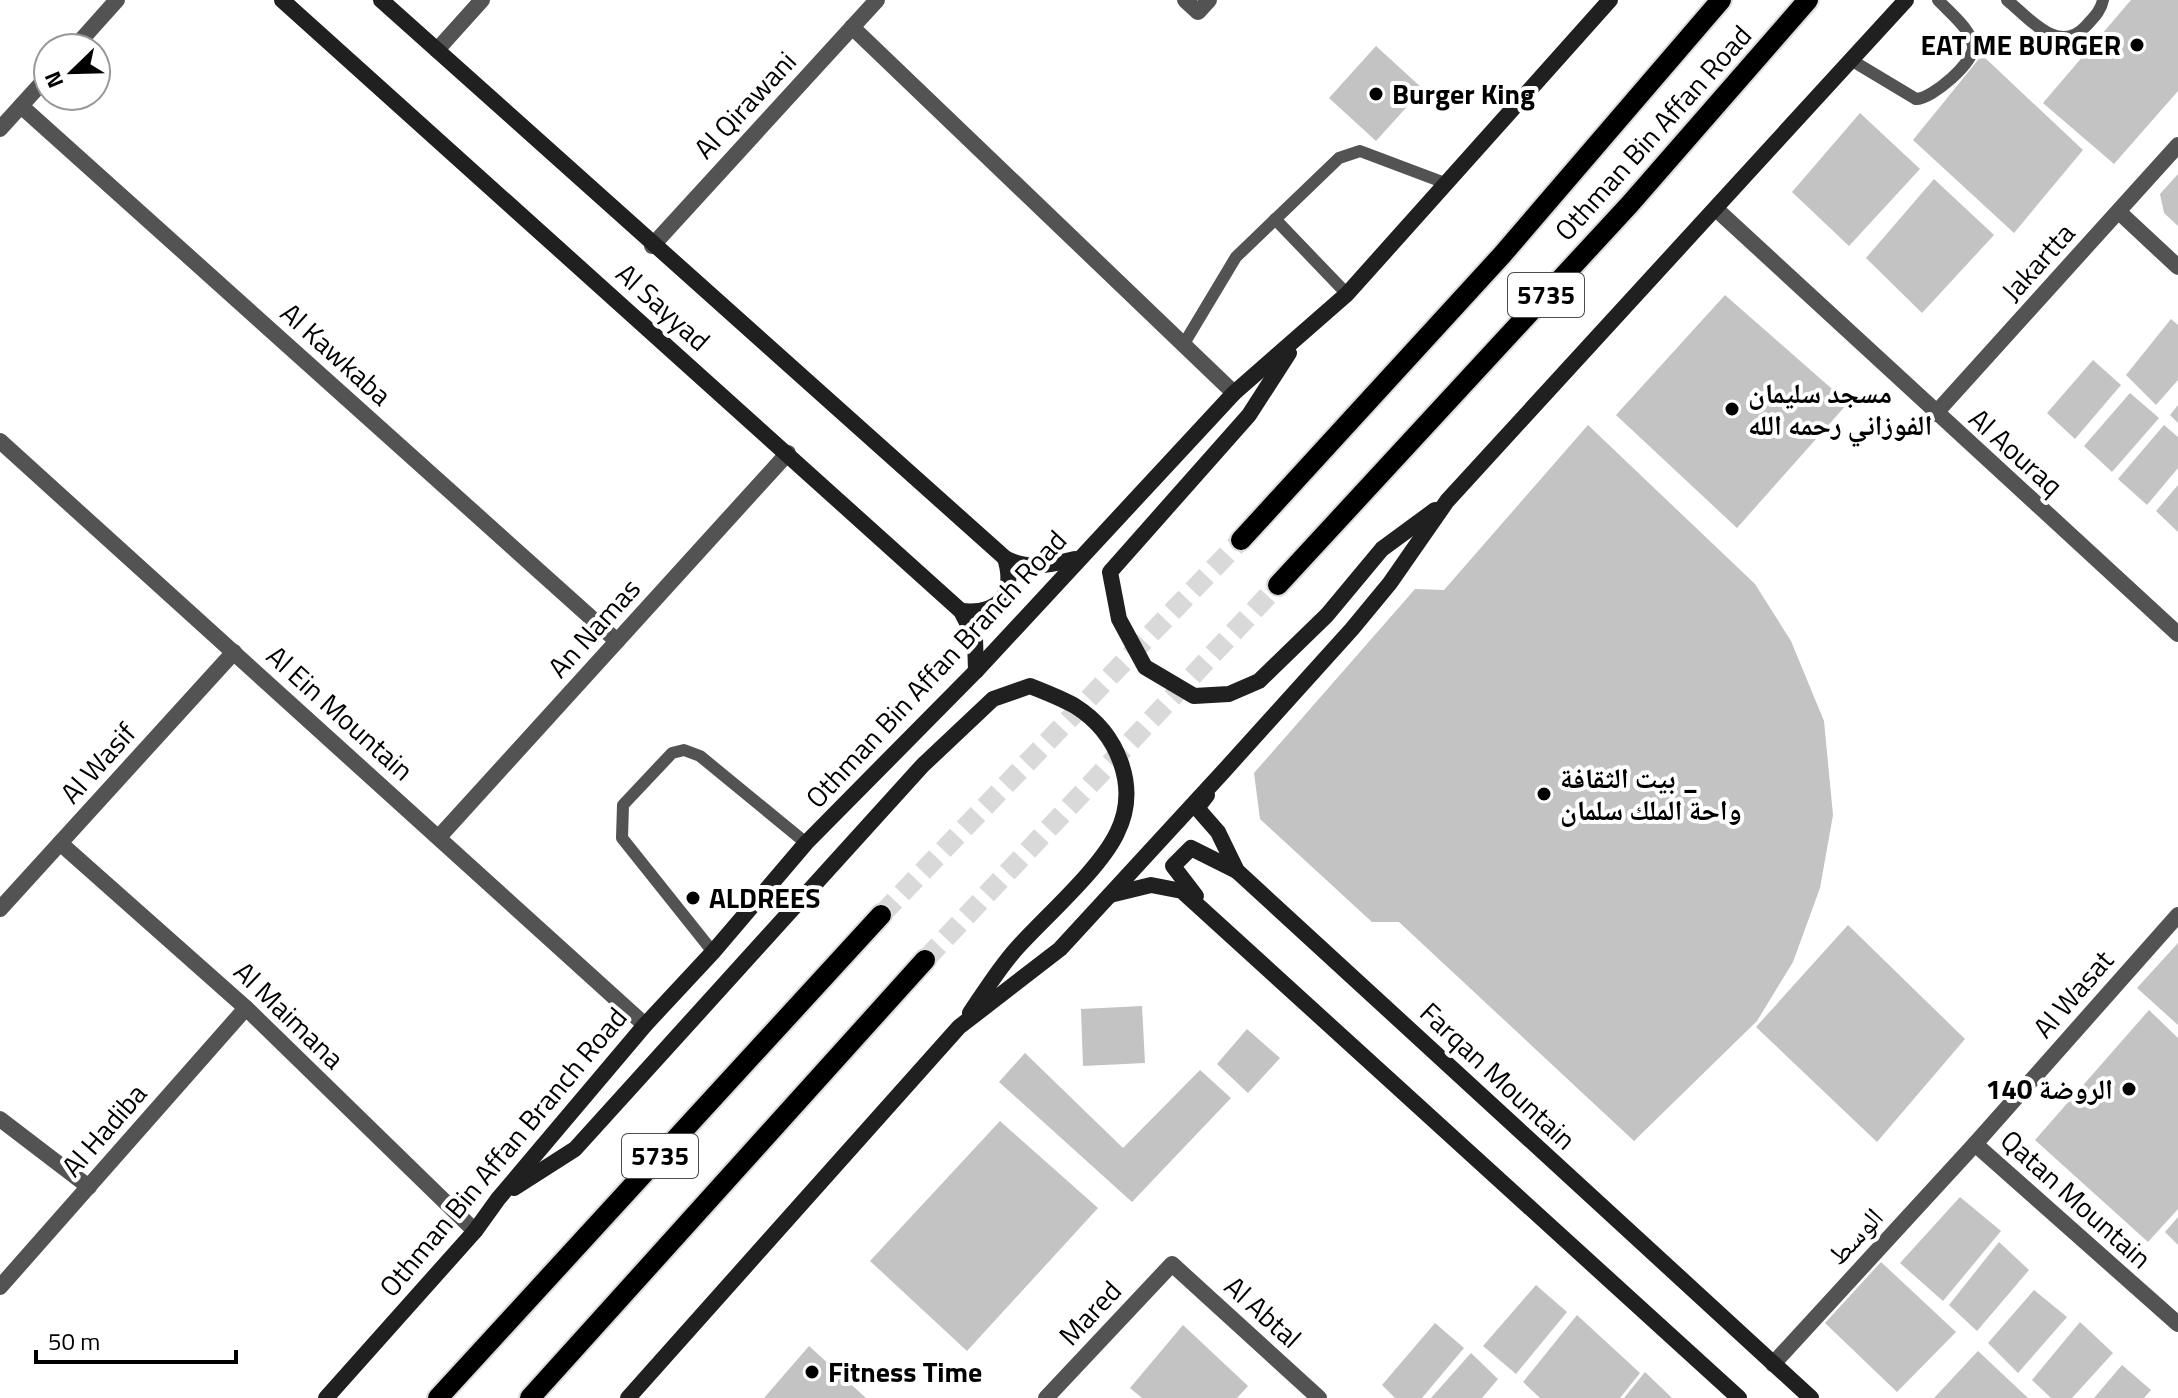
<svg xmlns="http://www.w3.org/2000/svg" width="2178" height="1398" font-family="'Titillium Web','Noto Naskh Arabic',sans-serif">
<rect width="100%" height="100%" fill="#fff"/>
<g fill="#c3c3c3">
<path d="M 2131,0 L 2178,0 L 2178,91 L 2114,164 L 2043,103 Z"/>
<path d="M 1376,46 L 1423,89 L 1376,141 L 1329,98 Z"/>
<path d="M 1982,55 L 2083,150 L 2014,233 L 1913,140 Z"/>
<path d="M 1860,113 L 1920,169 L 1849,246 L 1792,192 Z"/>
<path d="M 2178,174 L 2178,226 L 2164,213 L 2160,194 Z"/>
<path d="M 1934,179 L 1994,235 L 1922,313 L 1866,258 Z"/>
<path d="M 1725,295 L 1848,403 L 1737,528 L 1616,415 Z"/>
<path d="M 2171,319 L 2178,325 L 2178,380 L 2156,405 L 2126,375 Z"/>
<path d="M 2093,360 L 2121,385 L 2075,439 L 2047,413 Z"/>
<path d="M 2130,393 L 2159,418 L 2112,472 L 2084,446 Z"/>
<path d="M 2178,405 L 2178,423 L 2170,415 Z"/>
<path d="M 1588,425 L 1755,584 L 1791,641 L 1824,721 L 1833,815 L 1820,888 L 1793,962 L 1757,1021 L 1634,1141 L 1399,922 L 1372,922 L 1260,819 L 1254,773 L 1415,589 L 1444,590 Z"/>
<path d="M 2164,425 L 2178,437 L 2178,468 L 2147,505 L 2118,479 Z"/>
<path d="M 2178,485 L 2178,532 L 2156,511 Z"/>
<path d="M 1848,925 L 1965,1039 L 1877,1142 L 1756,1027 Z"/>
<path d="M 2178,943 L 2178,1025 L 2137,988 Z"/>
<path d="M 1142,1006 L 1145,1063 L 1083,1066 L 1081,1009 Z"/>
<path d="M 2149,1010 L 2178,1038 L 2178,1209 L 2148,1242 L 2035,1140 Z"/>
<path d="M 1247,1029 L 1280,1058 L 1248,1093 L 1217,1064 Z"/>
<path d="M 1025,1053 L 1123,1148 L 1200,1070 L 1231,1098 L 1132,1202 L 999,1082 Z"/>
<path d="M 1000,1121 L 1098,1208 L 967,1351 L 870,1261 Z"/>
<path d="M 1960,1197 L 2001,1231 L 1943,1301 L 1900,1263 Z"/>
<path d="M 2178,1217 L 2178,1245 L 2165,1232 Z"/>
<path d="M 1999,1242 L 2029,1270 L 1977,1331 L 1949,1305 Z"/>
<path d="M 1881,1262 L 1956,1332 L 1897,1392 L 1825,1323 Z"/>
<path d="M 1536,1285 L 1567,1312 L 1516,1374 L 1483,1346 Z"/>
<path d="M 2034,1290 L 2067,1317 L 2018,1373 L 1988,1343 Z"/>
<path d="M 1577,1315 L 1640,1373 L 1620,1398 L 1540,1398 L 1523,1382 Z"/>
<path d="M 2080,1322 L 2113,1353 L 2072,1398 L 2051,1398 L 2032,1380 Z"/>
<path d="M 1435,1323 L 1464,1348 L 1422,1398 L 1395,1398 L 1382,1385 Z"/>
<path d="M 1183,1325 L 1248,1386 L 1237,1398 L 1142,1398 L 1130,1388 Z"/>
<path d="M 809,1346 L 866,1398 L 764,1398 Z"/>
<path d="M 1978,1351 L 2028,1398 L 1934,1398 Z"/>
<path d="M 1471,1353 L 1498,1379 L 1482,1398 L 1431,1398 Z"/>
<path d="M 2122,1365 L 2151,1390 L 2144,1398 L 2094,1398 Z"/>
<path d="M 1645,1372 L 1672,1398 L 1624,1398 Z"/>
</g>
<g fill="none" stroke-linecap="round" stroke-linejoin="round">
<g stroke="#d9d9d9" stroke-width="20" stroke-dasharray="20 10" stroke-linecap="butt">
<path d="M 881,915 L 1241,540"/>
<path d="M 925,960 L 1278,585"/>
</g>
<g stroke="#dbdbdb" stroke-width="24">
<g id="primary">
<path d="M 1241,540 L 1502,255 L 1721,0"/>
<path d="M 1278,585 L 1630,204 L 1808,0"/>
<path d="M 438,1398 L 881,915"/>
<path d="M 530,1398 L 925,960"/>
</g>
</g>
<g stroke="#535353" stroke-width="12">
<path d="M 2007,0 C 2029,18 2059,56 2086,26 C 2093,18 2101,11 2103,0"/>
<path d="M 1851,60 L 1916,99 C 1932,99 1975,62 1973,46 C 1971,29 1949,12 1938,0"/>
<path d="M 1275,219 L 1347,294"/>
<path d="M 1185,342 L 1236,257 L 1339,158 L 1360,151 L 1445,183"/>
<path d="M 713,952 L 622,838 L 623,805 L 672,753 L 684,750 L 700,756 L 806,843"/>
</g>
<g stroke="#535353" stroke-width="16">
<path d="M 1185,0 L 1198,12 L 1209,0"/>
<path d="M 852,27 L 1234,393"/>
<path d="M 74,48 L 117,0"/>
<path d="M 437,50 L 482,0"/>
<path d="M 21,106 L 617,641"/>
<path d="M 0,129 L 48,76"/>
<path d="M 1716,209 L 2178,634"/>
<path d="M 2119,212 L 2178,267"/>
<path d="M 652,246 L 877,0"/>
<path d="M 1935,414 L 2178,145"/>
<path d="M 0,441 L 645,1025"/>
<path d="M 439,837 L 788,453"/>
<path d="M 60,843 L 246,1008 L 475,1231"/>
<path d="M 0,909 L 234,652"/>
<path d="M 0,1119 L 89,1187"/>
<path d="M 1975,1144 L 2178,1324"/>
<path d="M 0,1287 L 246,1008"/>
<path d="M 1773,1364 L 1975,1144 L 2178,915"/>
<path d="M 1046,1398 L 1172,1264 L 1319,1398"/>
</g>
<g stroke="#202020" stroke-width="16">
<path d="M 282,0 L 961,611 L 975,638 L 976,671"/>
<path d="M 381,0 L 1005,558 C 1029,571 1050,565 1075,559"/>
<path d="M 1289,353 L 1249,415 L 1110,572 L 1119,619 L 1145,667 L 1194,696 L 1229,694 L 1259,681 L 1327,615 L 1382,549 L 1435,510"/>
<path d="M 961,611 C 999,615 1016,594 1005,558"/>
<path d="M 1207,795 L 1197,808 L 1218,832 L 1237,871 L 1811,1398"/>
<path d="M 1110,895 L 1151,885 L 1182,891 L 1739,1398"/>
<path d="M 1196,896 L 1173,866 L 1191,848 L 1237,871"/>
<path d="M 514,1188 L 575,1149 L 923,765 L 993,699 L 1030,686 C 1045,692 1061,698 1075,706 C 1118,733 1140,787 1117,833 C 1100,869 1045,917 1017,948 C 999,968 985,991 970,1013"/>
<path d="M 326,1398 L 475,1231 L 498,1199 L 645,1025 L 713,952 L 806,843 L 976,671 L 1234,393 L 1347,294 L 1610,0"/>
<path d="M 628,1398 L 959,1027 L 1060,949 L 1222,773 L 1352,629 L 1390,583 L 1447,501 L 1906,0"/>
</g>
<use href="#primary" stroke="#000" stroke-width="20"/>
</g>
<g fill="#000" stroke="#fff" stroke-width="3">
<circle cx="2137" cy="45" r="8"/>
<circle cx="1376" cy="94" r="8"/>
<circle cx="1732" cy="409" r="8"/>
<circle cx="1544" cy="794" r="8"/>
<circle cx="693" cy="898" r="8"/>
<circle cx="2129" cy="1089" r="8"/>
<circle cx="812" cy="1372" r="8"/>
</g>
<g text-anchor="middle" stroke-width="8" stroke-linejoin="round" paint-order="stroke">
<g fill="#fff" stroke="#4c4c4c" stroke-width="2">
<rect x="1508" y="273" width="76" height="44" rx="6"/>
<rect x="622" y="1134" width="76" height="44" rx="6"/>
</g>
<g font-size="26" font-weight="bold" fill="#000">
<text x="1546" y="304">5735</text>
<text x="660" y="1165">5735</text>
</g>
<g font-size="28" font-weight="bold" fill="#000" stroke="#fff" text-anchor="start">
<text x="2121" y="55" text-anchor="end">EAT ME BURGER</text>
<text x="1392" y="104">Burger King</text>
<text x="1748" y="403">مسجد سليمان<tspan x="1748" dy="32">الفوزاني رحمه الله</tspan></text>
<text x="1560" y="788">بيت الثقافة _<tspan x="1560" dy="32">واحة الملك سلمان</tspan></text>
<text x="709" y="908">ALDREES</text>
<text x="2113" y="1099" text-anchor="end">الروضة 140</text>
<text x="828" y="1382">Fitness Time</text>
</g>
<g font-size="28" fill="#000" stroke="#fff">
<text transform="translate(745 105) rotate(-47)" y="10">Al Qirawani</text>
<text transform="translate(1653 133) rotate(-48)" y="10">Othman Bin Affan Road</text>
<text transform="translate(2038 262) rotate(-48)" y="10">Jakartta</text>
<text transform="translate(663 307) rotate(42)" y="10">Al Sayyad</text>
<text transform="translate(336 354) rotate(42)" y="10">Al Kawkaba</text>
<text transform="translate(2016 452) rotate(42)" y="10">Al Aouraq</text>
<text transform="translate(594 628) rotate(-48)" y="10">An Namas</text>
<text transform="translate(936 669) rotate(-47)" y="10">Othman Bin Affan Branch Road</text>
<text transform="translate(340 713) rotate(42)" y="10">Al Ein Mountain</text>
<text transform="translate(98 763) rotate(-48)" y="10">Al Wasif</text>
<text transform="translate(2073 994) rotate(-49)" y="10">Al Wasat</text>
<text transform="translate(289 1015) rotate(44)" y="10">Al Maimana</text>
<text transform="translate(1498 1076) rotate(43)" y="10">Farqan Mountain</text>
<text transform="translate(104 1130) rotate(-49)" y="10">Al Hadiba</text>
<text transform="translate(503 1152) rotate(-50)" y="10">Othman Bin Affan Branch Road</text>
<text transform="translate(2076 1199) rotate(42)" y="10">Qatan Mountain</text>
<text transform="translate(1855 1236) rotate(-47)" y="10">الوسط</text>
<text transform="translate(1263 1312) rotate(42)" y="10">Al Abtal</text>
<text transform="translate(1090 1313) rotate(-47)" y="10">Mared</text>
</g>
</g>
<g transform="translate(72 72) rotate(247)"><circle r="38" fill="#ffffff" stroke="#999999" stroke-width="2"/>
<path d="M0-6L14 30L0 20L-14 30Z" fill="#000000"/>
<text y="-12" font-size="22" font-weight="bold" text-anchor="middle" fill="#000000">N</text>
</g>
<path d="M36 1350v12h200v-12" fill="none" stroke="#000000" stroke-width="4"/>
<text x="48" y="1350" font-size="24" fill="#000000" stroke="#ffffff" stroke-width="6" paint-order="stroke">50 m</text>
</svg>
